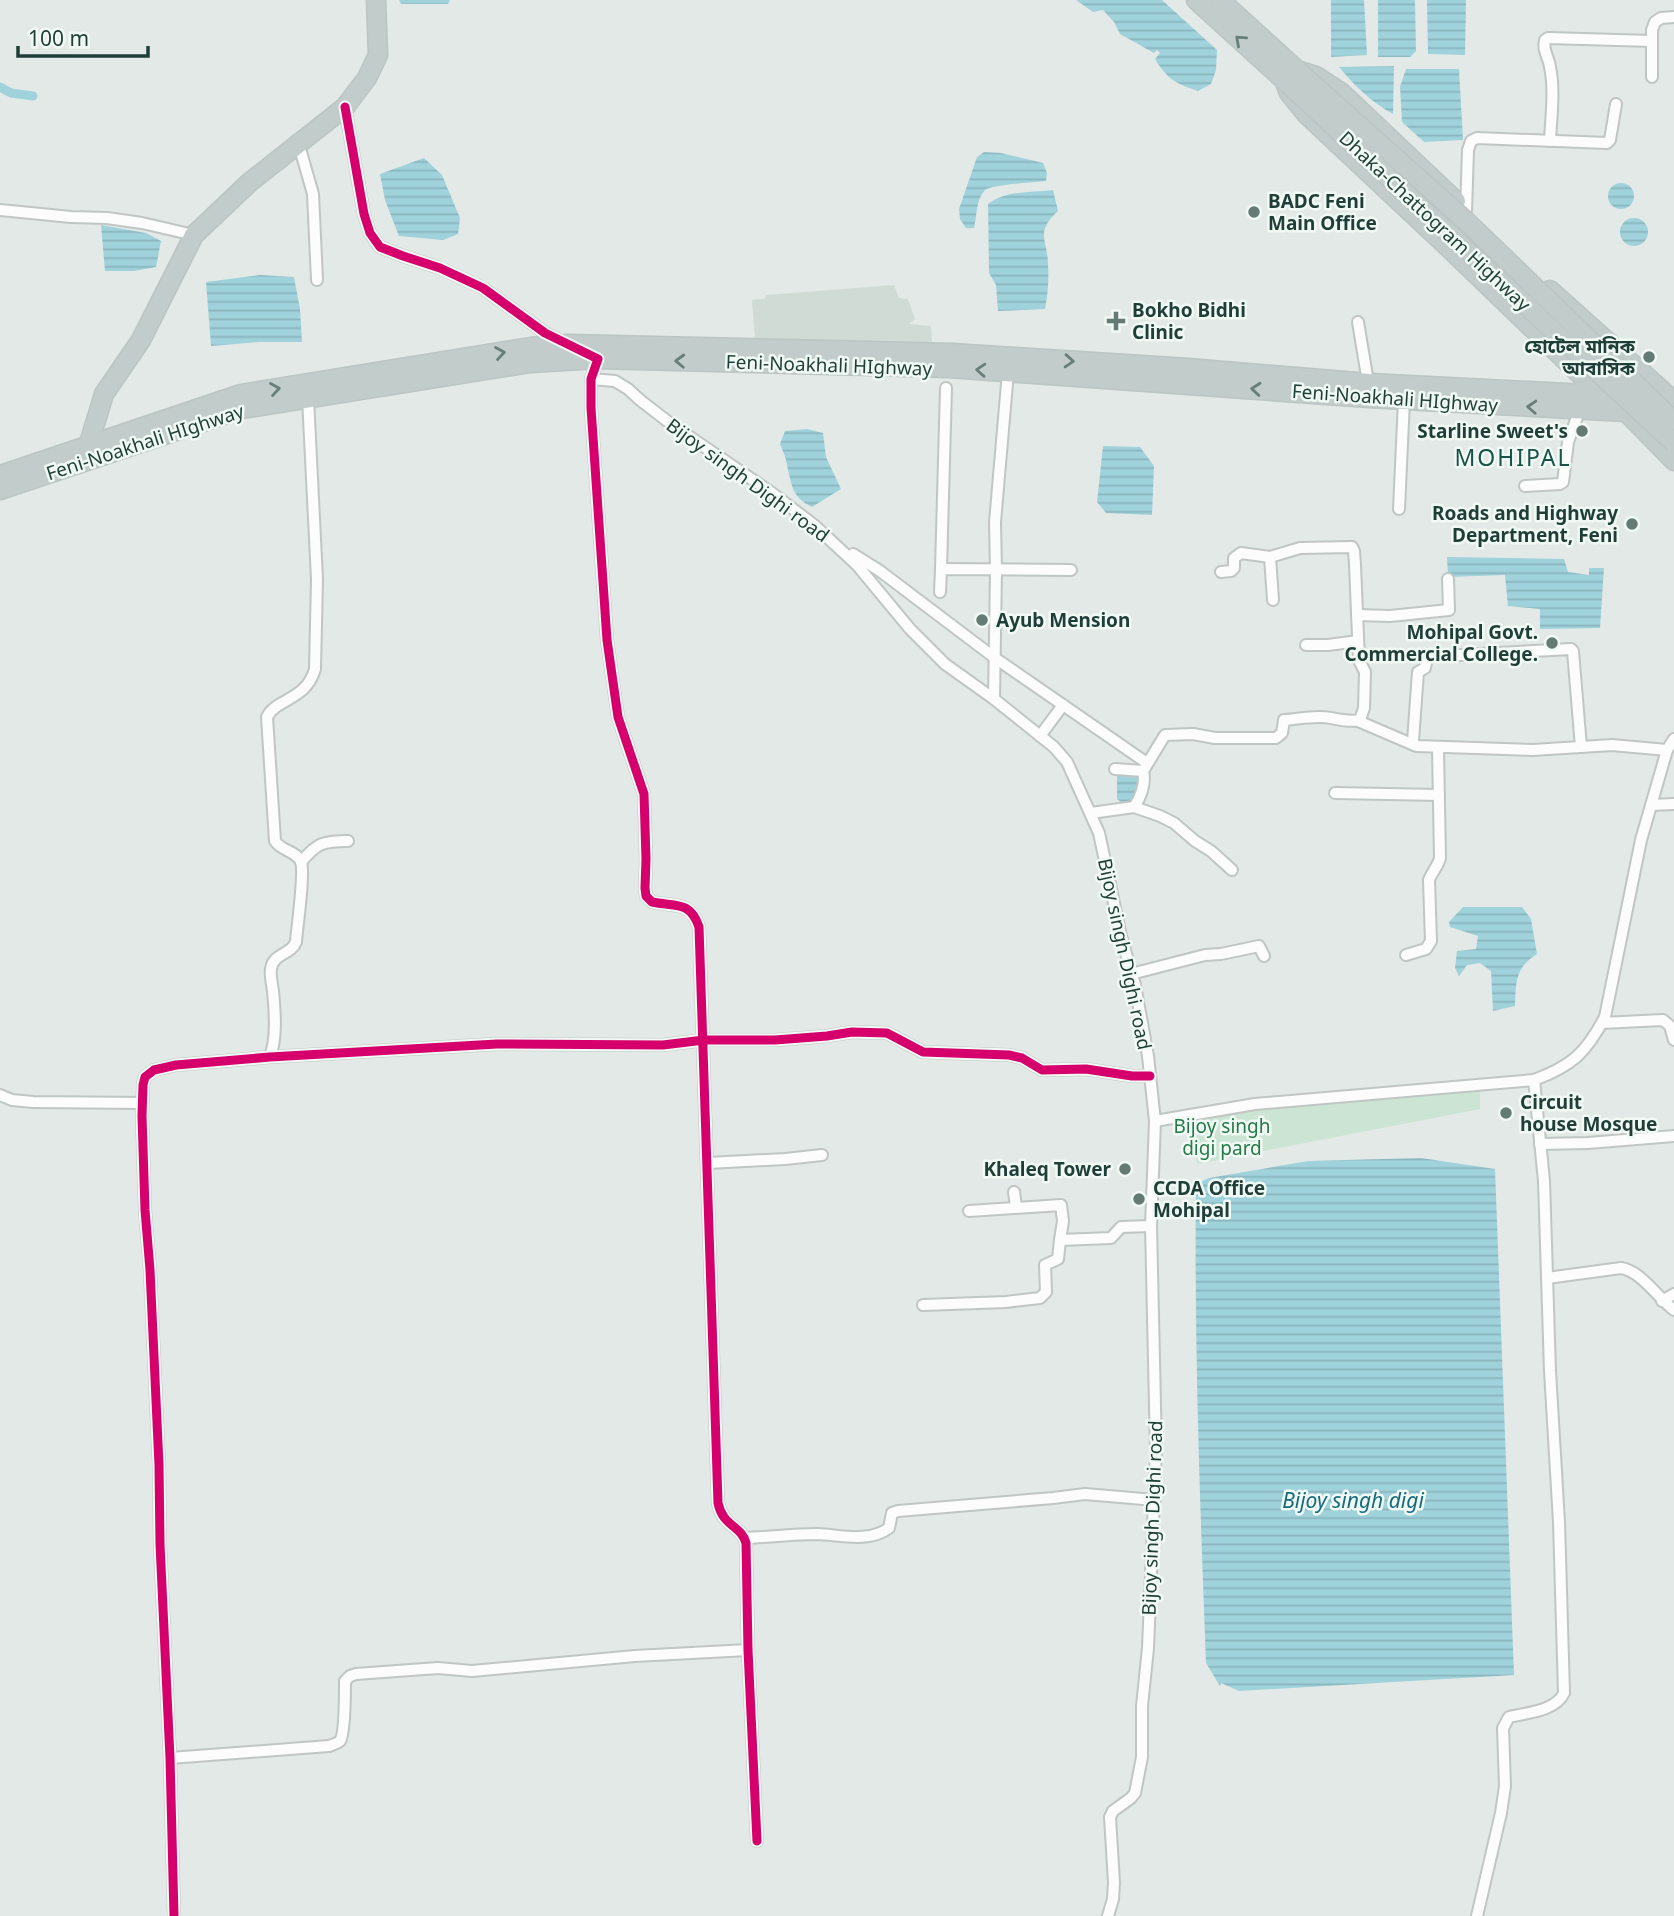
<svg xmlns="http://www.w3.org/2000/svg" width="1674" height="1916" font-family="'Noto Sans','Noto Sans Bengali',sans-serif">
<defs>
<pattern id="water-rules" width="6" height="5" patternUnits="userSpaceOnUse" patternTransform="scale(1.75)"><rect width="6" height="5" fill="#a0d2dc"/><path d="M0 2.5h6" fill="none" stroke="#89b5bd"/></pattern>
</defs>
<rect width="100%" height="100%" fill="#e3e9e6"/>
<path fill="#d0dbd6" d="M 894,285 L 899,298 L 908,299 L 915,319 L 909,324 L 931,326 L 932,343 L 885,345 L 755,339 L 752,300 L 765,299 L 766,295 Z"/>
<path fill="#cbe4d3" d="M 1480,1091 L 1480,1109 L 1197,1164 L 1195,1118 L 1271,1107 Z"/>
<g fill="url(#water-rules)">
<path d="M 399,0 L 450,0 L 448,4 L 401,4 Z"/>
<path d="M 1076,0 L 1162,0 L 1217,50 L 1216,70 L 1211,84 L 1198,91 C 1175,83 1168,80 1155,59 L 1160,53 L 1157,50 L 1154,53 L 1120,34 L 1114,22 L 1103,10 L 1093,12 Z"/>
<path d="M 1331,0 L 1364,0 L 1367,55 L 1331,57 Z"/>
<path d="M 1378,0 L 1415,0 L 1416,51 L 1410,57 L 1378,57 Z"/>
<path d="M 1427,0 L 1466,0 L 1465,55 L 1428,54 Z"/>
<path d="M 1394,66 L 1393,114 C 1372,103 1354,85 1339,67 Z"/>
<path d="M 1406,69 L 1459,69 L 1463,140 L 1424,142 L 1402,122 L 1400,87 Z"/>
<path d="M 984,152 L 1001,153 L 1043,163 L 1047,173 L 1046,181 C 1036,182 991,185 985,190 C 976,199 977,216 974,228 L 966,228 L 960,219 L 959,209 L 977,157 Z"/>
<path d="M 424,158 L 442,175 L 460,218 L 458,234 L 443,240 L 399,236 L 385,200 L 380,174 Z"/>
<circle cx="1621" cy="196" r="13"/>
<path d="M 1053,190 L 1058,211 C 1035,232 1047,239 1048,263 C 1049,279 1048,294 1045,309 L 998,311 L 996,285 L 989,273 L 988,204 C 1006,190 1031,193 1053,190 Z"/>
<circle cx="1634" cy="232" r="14"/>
<path d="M 101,225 L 146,233 L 161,241 L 156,267 L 134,271 L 105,271 Z"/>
<path d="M 260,275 L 294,277 L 300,309 L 302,342 L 260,342 L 211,346 L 206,282 Z"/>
<path d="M 807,429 L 823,433 L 826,457 L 841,489 L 812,507 C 792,497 792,487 787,465 C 786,458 783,451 780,444 L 785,431 Z"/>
<path d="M 1103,446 L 1140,447 L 1154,466 L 1152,515 L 1106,513 L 1097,502 Z"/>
<path d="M 1447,557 L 1564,559 L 1568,572 L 1589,575 L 1589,568 L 1604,568 L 1600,628 L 1540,629 L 1540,609 L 1508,606 L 1505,575 L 1448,577 Z"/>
<path d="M 1117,772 L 1140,774 L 1137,793 L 1131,801 L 1121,802 L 1117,799 Z"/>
<path d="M 1463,907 L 1522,907 L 1531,919 L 1537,954 C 1515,968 1516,982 1515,1006 L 1493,1011 L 1491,971 L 1480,963 L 1467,965 L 1459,976 L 1455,968 L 1457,951 L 1476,949 L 1478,936 L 1450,927 L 1449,922 Z"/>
<path d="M 1421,1158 L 1495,1169 L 1514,1675 L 1239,1691 L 1221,1683 L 1220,1686 L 1206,1663 C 1200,1504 1194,1344 1196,1184 L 1209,1178 L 1308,1161 Z"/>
</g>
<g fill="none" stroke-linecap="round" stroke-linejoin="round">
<path stroke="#a0d2dc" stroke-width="9" d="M 0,87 L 11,93 L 33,96"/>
<g stroke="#c0c6c3" stroke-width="14">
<g id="minor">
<path d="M 1652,77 L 1652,30 L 1655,22 L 1661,18 L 1674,17"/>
<path d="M 345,107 L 364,214 L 370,233 L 380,247 L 403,256 L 440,268 L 483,288 L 545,333 L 563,342"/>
<path d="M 1550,141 C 1551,117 1555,91 1550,67 C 1549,57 1542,51 1545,40 L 1548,38 L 1652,41"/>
<path d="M 299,145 L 313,194 L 317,280"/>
<path d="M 0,210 L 71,217 L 107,218 L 142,223 L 194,235"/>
<path d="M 1466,211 L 1468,150 L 1471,141 L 1477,138 L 1607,143 L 1610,140 L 1616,104"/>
<path d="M 1358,322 L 1369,388"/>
<path d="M 597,358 L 598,359 L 591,379 L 591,408 L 607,640 L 618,717 L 644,794 L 646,859 L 645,888 L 646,896 L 652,902 C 675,907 690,900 699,927 L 718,1503 C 723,1527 741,1525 746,1543 L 748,1650 L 757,1841"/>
<path d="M 591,379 L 615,381 L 628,389 L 640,400 L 671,424 L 772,493 L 814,525 L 857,565 L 910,629 L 945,664 L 994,699 L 1054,747 L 1067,762 L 1099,833 L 1121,936 L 1135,985 L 1148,1056 L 1155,1121 L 1151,1226 L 1156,1450 L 1148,1648 L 1142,1706 L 1142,1757 L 1135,1793 L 1131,1798 L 1113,1811 L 1110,1817 L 1114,1883 L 1113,1899 L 1108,1916"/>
<path d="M 1525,486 L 1560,484 L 1563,482 L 1568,442 L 1580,409"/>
<path d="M 1399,509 L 1404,400"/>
<path d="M 853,554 L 880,571 L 995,658 L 1147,763"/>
<path d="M 1270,557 L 1273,600"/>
<path d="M 941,569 L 946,388"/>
<path d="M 940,592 L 941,569 L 1071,570"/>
<path d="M 1357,615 L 1390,616 L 1449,610 L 1448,579"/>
<path d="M 1306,645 L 1328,645 L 1358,641"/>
<path d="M 1443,656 L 1571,649 L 1573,651 L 1581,747"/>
<path d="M 1426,663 L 1425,668 L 1418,672 L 1413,741 L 1414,745 L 1417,746 L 1533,750 L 1612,745 L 1667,750"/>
<path d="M 994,699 L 996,570 L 995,522 L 1008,372"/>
<path d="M 1358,721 L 1414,745"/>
<path d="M 1040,736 L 1063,705"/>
<path d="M 1143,771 L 1165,735 L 1193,734 L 1215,738 L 1276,738 L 1282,733 L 1284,720 C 1299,719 1316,715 1331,718 C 1341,720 1349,722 1360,720 L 1364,708 L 1365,672 L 1359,660 L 1355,565 L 1354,551 L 1352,547 L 1300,548 L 1270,557 L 1241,553 L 1234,558 L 1234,568 L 1231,571 L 1221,572"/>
<path d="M 1335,793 L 1439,795"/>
<path d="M 1651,805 L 1674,804"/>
<path d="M 1134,807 L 1160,816 L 1174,823 L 1195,841 L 1211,851 L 1232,870"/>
<path d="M 1091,813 L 1134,807 C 1141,797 1146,783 1143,771 L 1115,769"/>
<path d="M 301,862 C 317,843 323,841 348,841"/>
<path d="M 1406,955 L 1426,949 L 1431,941 L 1429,880 C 1432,872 1438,866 1440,858 L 1438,748"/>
<path d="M 1131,974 L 1205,955 L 1221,954 L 1259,946 L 1264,956"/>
<path d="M 1602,1023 L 1663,1020 L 1670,1026 L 1674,1040"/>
<path d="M 270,1057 C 277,1038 275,1012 273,991 C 272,984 270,976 271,969 C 273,953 291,955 296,942 C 297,927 305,873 301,862 C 297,851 281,851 275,841 L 267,717 C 276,698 306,701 315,669 L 317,579 L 308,398"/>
<path d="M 0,1095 L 12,1100 L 33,1102 L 142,1103"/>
<path d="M 1155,1121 L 1255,1104 L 1534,1080 C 1572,1066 1586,1053 1605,1017 L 1641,840 L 1667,750 L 1674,739"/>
<path d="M 1540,1144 L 1588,1143 L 1674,1136"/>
<path d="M 708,1163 L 785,1159 L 822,1155"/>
<path d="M 1014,1192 L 1016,1207"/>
<path d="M 969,1211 L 1061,1205 L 1063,1221 L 1060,1240 L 1111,1238 L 1121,1227 L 1151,1226"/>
<path d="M 1547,1278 L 1621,1268 C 1641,1271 1657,1297 1674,1310"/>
<path d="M 1662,1301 L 1674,1294"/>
<path d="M 923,1305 L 1006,1302 L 1040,1298 L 1046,1292 L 1045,1265 L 1058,1259 L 1060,1240"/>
<path d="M 745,1538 C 769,1537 794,1534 818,1534 C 840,1535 869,1543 889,1528 L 892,1513 L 898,1511 L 1053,1498 L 1085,1494 L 1155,1500"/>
<path d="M 170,1758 L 329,1746 C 332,1745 338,1743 340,1741 C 345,1734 345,1691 345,1681 L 350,1676 L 356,1674 L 438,1668 L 472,1671 L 635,1656 L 748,1650"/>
<path d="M 174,1916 L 170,1758 L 160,1544 L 159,1465 L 150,1270 L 145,1210 L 142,1116 L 143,1085 L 145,1077 L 154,1070 L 176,1065 L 270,1057 L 497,1044 L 663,1045 L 704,1040 L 775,1040 L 827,1036 L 852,1032 L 887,1033 L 923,1052 L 1009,1055 L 1022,1058 L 1042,1070 L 1086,1069 L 1132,1076 L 1150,1076"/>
<path d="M 1477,1916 L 1501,1813 L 1505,1786 L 1503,1728 L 1509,1717 C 1526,1713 1556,1711 1564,1693 L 1559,1522 L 1550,1371 L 1544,1181 L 1534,1080"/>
</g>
</g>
<g stroke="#bbc5c3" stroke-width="21">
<g id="trunk">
<path d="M 1196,0 L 1284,80 L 1289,93 L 1306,114 L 1451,250 L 1591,385 L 1626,412 L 1674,461"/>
<path d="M 1220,0 L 1297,70 L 1316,76 L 1342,93 L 1456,201"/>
<path d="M 1550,290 L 1674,401"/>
<path d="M 87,450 L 104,394 L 141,340 L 194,235 L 250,182 L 345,107 L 367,78 L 378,55 L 376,0"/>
<path d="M 0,475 L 241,394 L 531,347 L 568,344 L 952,353 L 1188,368 L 1369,383 L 1605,395 L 1673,400"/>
<path d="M 0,490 L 242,409 L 530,363 L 598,359 L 949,368 L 1369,398 L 1626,412 L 1650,411"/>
</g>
</g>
<use href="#minor" stroke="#fbfcfb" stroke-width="10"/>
<use href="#trunk" stroke="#c2ccca" stroke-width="18"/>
<g stroke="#bbc5c3" stroke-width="21" stroke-linecap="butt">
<g id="trunk-bridge">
<path d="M 1297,70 L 1464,219 L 1674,421"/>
<path d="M 1284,80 L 1674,443"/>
</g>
</g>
<use href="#trunk-bridge" stroke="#c2ccca" stroke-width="18"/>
<g stroke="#f1f9f5" stroke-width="13">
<g id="cycleway">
<path d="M 345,107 L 364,214 L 370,233 L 380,247 L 403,256 L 440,268 L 483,288 L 545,333 L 598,359 L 591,379 L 591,408 L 607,640 L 618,717 L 644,794 L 646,859 L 645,888 L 646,896 L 652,902 C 675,907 690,900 699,927 L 718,1503 C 723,1527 741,1525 746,1543 L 748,1650 L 757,1841"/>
<path d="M 174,1916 L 170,1758 L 160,1544 L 159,1465 L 150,1270 L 145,1210 L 142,1116 L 143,1085 L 145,1077 L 154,1070 L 176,1065 L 270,1057 L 497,1044 L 663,1045 L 704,1040 L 775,1040 L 827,1036 L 852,1032 L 887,1033 L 923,1052 L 1009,1055 L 1022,1058 L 1042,1070 L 1086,1069 L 1132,1076 L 1150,1076"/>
</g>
</g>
<use href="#cycleway" stroke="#d6006c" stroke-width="9"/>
</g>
<defs><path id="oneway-chevron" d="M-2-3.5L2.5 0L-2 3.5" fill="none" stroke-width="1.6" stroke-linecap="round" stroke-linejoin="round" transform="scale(1.75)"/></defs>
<g stroke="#687e79">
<use href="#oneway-chevron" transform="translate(1240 40) rotate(-138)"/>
<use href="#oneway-chevron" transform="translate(500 353) rotate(-9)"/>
<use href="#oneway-chevron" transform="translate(680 361) rotate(-178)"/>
<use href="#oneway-chevron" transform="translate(1069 361) rotate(4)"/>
<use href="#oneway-chevron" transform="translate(981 370) rotate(-176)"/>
<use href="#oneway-chevron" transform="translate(275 389) rotate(-9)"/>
<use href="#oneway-chevron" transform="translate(1256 389) rotate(-175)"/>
<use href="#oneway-chevron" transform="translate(1532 407) rotate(-177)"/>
</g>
<g fill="#647a74" stroke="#f1f9f5" stroke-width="2.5">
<circle cx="1254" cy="212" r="7"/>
<path d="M1112.5 310.5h7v7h7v7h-7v7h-7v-7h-7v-7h7z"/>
<circle cx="1649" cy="357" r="7"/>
<circle cx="1582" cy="431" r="7"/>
<circle cx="1632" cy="524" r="7"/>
<circle cx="982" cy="620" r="7"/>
<circle cx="1552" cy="643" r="7"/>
<circle cx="1506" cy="1113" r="7"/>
<circle cx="1125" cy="1169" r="7"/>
<circle cx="1139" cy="1199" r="7"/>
</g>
<g text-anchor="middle" stroke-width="5" stroke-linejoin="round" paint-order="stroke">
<g font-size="19" font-weight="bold" fill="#1f3e37" stroke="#f1f9f5" text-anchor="start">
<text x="1268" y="208">BADC Feni<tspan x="1268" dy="22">Main Office</tspan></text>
<text x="1132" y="317">Bokho Bidhi<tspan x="1132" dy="22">Clinic</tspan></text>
<text x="1635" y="353" text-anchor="end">হোটেল মানিক<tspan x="1635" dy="22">আবাসিক</tspan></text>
<text x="1568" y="438" text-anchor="end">Starline Sweet's</text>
<text x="1618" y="520" text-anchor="end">Roads and Highway<tspan x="1618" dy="22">Department, Feni</tspan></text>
<text x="996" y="627">Ayub Mension</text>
<text x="1538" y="639" text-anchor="end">Mohipal Govt.<tspan x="1538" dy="22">Commercial College.</tspan></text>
<text x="1520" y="1109">Circuit<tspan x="1520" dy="22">house Mosque</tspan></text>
<text x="1111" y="1176" text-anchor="end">Khaleq Tower</text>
<text x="1153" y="1195">CCDA Office<tspan x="1153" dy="22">Mohipal</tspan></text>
</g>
<g font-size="19" fill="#1f3e37" stroke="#f1f9f5">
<text transform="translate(1435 221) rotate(43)" y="7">Dhaka-Chattogram Highway</text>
<text transform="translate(829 365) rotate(2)" y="7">Feni-Noakhali HIghway</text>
<text transform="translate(1395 398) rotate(4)" y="7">Feni-Noakhali HIghway</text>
<text transform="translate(145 442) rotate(-18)" y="7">Feni-Noakhali HIghway</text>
<text transform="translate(748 480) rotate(36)" y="7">Bijoy singh Dighi road</text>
<text transform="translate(1125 954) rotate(78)" y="7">Bijoy singh Dighi road</text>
<text transform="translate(1152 1518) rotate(-88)" y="7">Bijoy singh Dighi road</text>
</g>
<g font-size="19" fill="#267948" stroke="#f1f9f5">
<text x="1222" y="1133">Bijoy singh<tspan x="1222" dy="22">digi pard</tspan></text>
</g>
<g font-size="21" font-style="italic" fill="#146b7f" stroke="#f1f9f5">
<text x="1353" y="1508">Bijoy singh digi</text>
</g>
<g font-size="23" letter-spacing="2" fill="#195246" stroke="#f1f9f5">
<text x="1513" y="466">MOHIPAL</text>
</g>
</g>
<path d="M18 46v10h130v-10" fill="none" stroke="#1f3e37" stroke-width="3.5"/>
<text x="28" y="46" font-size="21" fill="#1f3e37" stroke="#f1f9f5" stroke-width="5" paint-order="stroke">100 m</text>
</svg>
